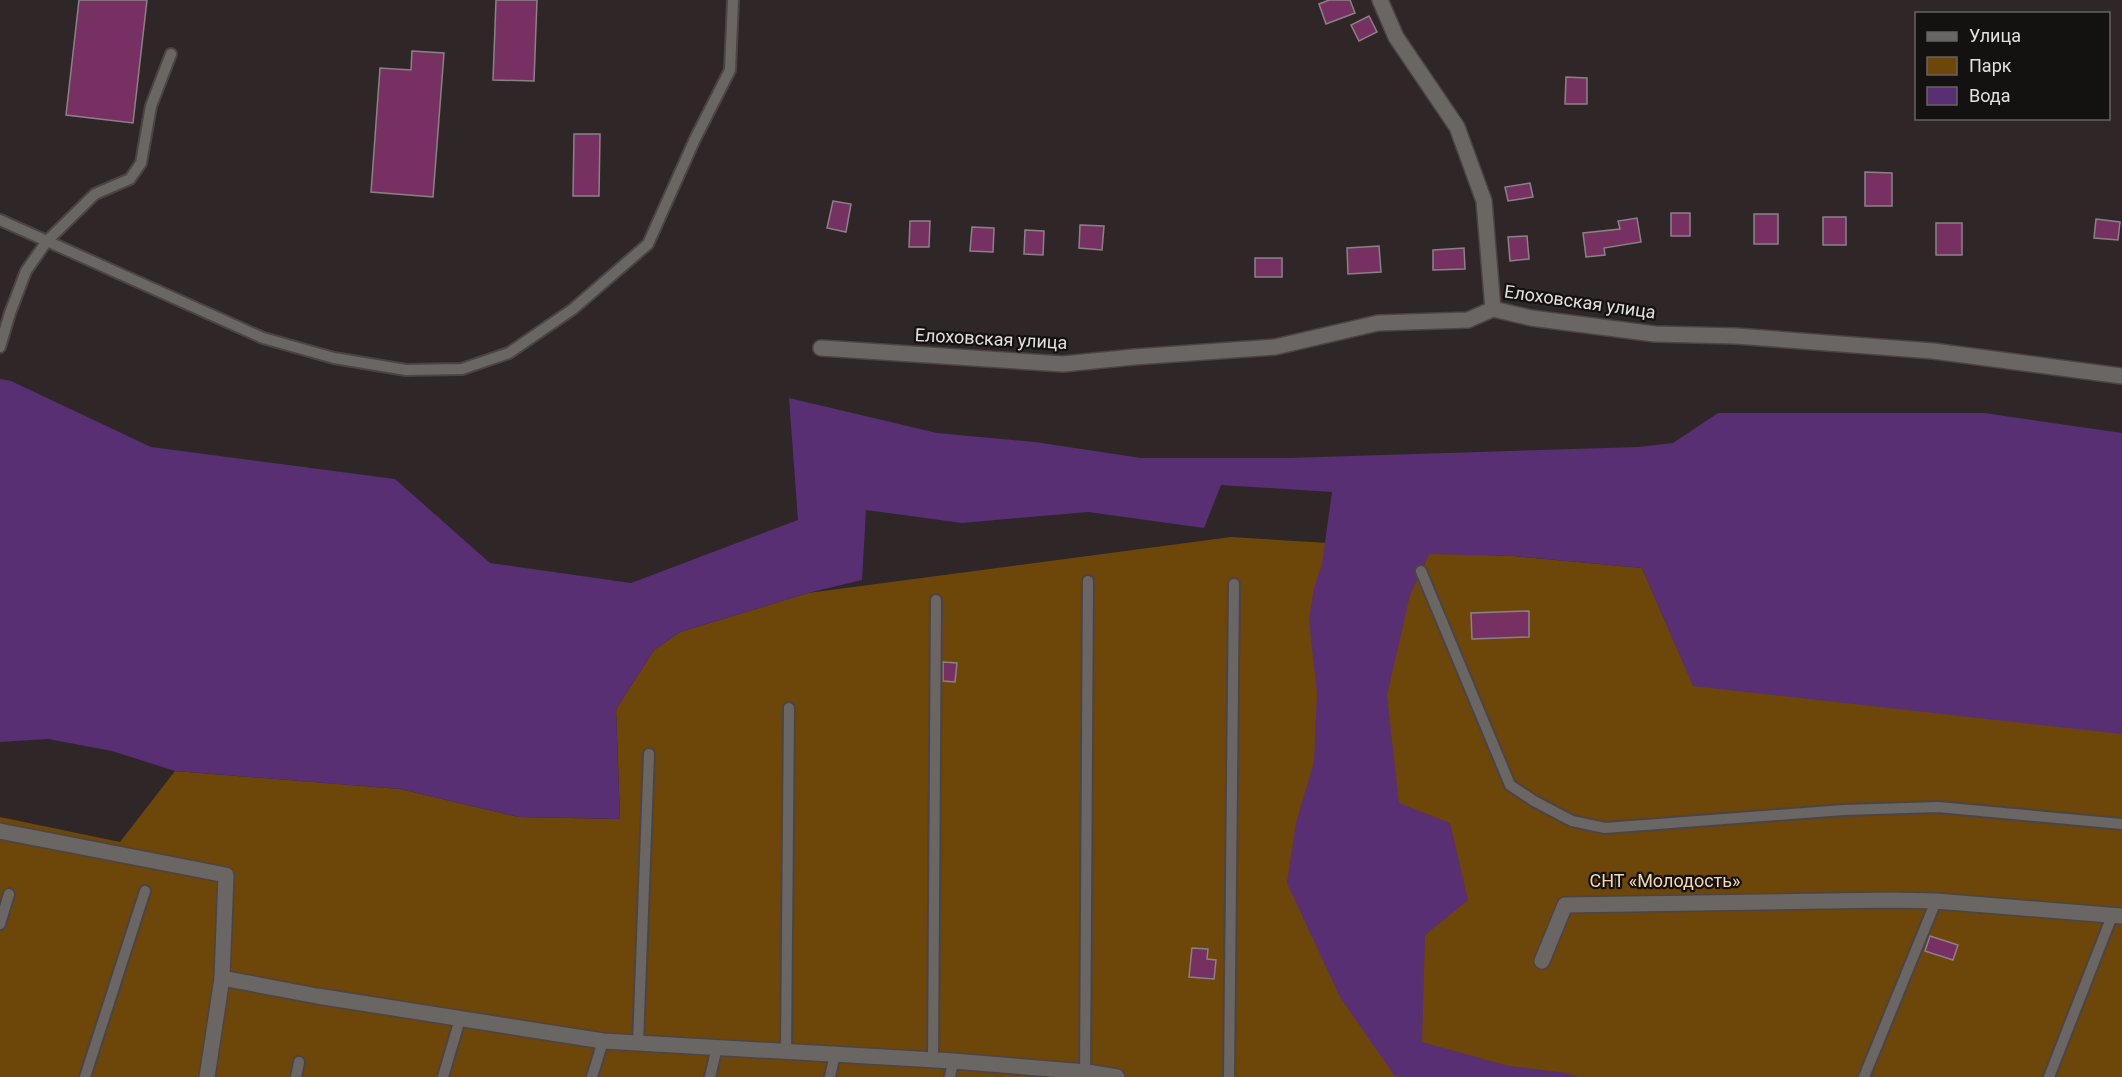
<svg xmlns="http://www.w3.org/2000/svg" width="2122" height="1077" font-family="Roboto,sans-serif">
<rect width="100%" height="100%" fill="#2f2627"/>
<path fill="#6d460a" d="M 1231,537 L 1345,544 L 1422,569 L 1429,553 L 1514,556 L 1642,568 L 1680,655 L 2122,702 L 2122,1077 L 0,1077 L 0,817 L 120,842 L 175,771 L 400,789 L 519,817 L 620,819 L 616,709 L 654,650 L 680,632 L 808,593 Z"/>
<path fill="#572f72" d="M 0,379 L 11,381 L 151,447 L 395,479 L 490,563 L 631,583 L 798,520 L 789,398 L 937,433 L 1035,442 L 1141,458 L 1288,458 L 1638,447 L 1673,443 L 1718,413 L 1984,413 L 2122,433 L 2122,734 L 1693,686 L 1642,568 L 1514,556 L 1429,554 L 1410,595 L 1387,695 L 1399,803 L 1450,823 L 1468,900 L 1425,935 L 1422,1042 L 1509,1066 L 1566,1073 L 1579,1077 L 1399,1077 L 1394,1075 L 1340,997 L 1287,883 L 1296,823 L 1314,762 L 1317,693 L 1309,620 L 1314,588 L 1322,564 L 1332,492 L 1221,485 L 1204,528 L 1088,512 L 962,523 L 866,510 L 862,580 L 808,593 L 680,632 L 654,650 L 616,709 L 620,819 L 519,817 L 400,789 L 175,771 L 112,751 L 48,739 L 0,742 Z"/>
<g fill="#763162" stroke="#8a8287" stroke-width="1.5">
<path d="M 79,0 L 147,0 L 133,123 L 66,115 Z"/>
<path d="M 496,0 L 537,0 L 534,81 L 493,80 Z"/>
<path d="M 1329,0 L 1350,0 L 1355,13 L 1326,24 L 1319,4 Z"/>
<path d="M 1369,16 L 1377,32 L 1359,41 L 1351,25 Z"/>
<path d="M 412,51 L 444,53 L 433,197 L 371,192 L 380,68 L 411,70 Z"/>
<path d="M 1566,77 L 1587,78 L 1587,104 L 1565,104 Z"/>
<path d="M 574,134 L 600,134 L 599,196 L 573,196 Z"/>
<path d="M 1865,172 L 1892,173 L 1892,206 L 1865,206 Z"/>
<path d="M 1530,183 L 1533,197 L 1508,201 L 1505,187 Z"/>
<path d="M 833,201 L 851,204 L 846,232 L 827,228 Z"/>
<rect x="1671" y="213" width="19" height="23"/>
<rect x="1754" y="214" width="24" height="30"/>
<rect x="1823" y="217" width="23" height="28"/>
<path d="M 1637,218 L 1641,242 L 1604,248 L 1605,255 L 1586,257 L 1583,233 L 1620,229 L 1618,221 Z"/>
<path d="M 2096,219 L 2120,222 L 2118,240 L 2094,238 Z"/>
<path d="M 910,221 L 930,221 L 929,247 L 909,247 Z"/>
<rect x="1936" y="223" width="26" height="32"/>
<path d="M 1080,225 L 1104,226 L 1102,250 L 1079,248 Z"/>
<path d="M 972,227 L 994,228 L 993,252 L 970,251 Z"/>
<path d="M 1025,230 L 1044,231 L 1043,255 L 1024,254 Z"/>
<path d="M 1527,236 L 1529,259 L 1510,261 L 1508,237 Z"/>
<path d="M 1379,246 L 1381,272 L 1348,274 L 1347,248 Z"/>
<path d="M 1464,248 L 1465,269 L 1433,270 L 1433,250 Z"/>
<rect x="1255" y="258" width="27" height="19"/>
<path d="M 1529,611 L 1529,637 L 1472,639 L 1471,613 Z"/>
<path d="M 943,662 L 957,663 L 955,682 L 943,681 Z"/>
<path d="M 1930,936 L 1958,945 L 1953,960 L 1925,951 Z"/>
<path d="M 1192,948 L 1208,949 L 1207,959 L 1216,960 L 1214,979 L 1189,977 Z"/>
</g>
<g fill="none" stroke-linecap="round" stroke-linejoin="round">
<g stroke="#4c4444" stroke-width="14">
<g id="lane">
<path d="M 0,220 L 263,338 L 334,358 L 406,370 L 462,369 L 509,353 L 573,309 L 648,244 L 695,139 L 730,70 L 733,0"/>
<path d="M 0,347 L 10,313 L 26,271 L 47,241 L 95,194 L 130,179 L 141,163 L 151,106 L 171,54"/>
<path d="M 1421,571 L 1510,785 L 1534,801 L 1572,821 L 1605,828 L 1844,810 L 1938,807 L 2122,824"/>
<path d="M 0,924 L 9,894"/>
<path d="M 638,1043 L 649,754"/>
<path d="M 786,1051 L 789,708"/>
<path d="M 933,1060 L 936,600"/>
<path d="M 85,1077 L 145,891"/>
<path d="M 296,1077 L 299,1062"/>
<path d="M 443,1077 L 460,1019"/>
<path d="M 592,1077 L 603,1041"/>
<path d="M 710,1077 L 717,1047"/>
<path d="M 830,1077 L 835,1054"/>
<path d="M 950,1077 L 953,1061"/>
<path d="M 1085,1077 L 1088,581"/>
<path d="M 1229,1077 L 1234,584"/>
<path d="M 1864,1077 L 1936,901"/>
<path d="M 2049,1077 L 2112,916"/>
</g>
</g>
<g stroke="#4c4444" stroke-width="18">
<g id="street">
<path d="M 1380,0 L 1396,37 L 1457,127 L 1484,201 L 1493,309"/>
<path d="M 821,348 L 1063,364 L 1134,357 L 1275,347 L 1378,323 L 1468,320 L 1493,309 L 1531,318 L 1655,334 L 1736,336 L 1933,351 L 2122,376"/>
<path d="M 0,831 L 226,875 L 222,978 L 207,1077"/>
<path d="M 1542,961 L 1565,905 L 1892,900 L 1936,901 L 2122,916"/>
<path d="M 222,978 L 317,996 L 603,1041 L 953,1061 L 1087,1072 L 1117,1077"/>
</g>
</g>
<use href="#lane" stroke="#6a6664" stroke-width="10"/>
<use href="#street" stroke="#6a6664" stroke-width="15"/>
</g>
<g text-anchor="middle" stroke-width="4.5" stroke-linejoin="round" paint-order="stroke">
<g font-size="18" fill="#e5dfdf" stroke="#141111">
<text transform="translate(1580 302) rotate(8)" y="6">Елоховская улица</text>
<text transform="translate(991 339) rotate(3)" y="6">Елоховская улица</text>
</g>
<g font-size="18" fill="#f6d7b4" stroke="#141111">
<text x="1665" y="887">СНТ «Молодость»</text>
</g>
</g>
<rect x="1915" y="12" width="195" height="108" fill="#141111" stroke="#686363" stroke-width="1.5"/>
<rect x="1927" y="32" width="30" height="9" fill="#6a6664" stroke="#686363" stroke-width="1.5"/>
<text x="1969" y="42" font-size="18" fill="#e5dfdf">Улица</text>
<rect x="1927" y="57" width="30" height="18" fill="#6d460a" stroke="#686363" stroke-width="1.5"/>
<text x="1969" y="72" font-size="18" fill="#e5dfdf">Парк</text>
<rect x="1927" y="87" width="30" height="18" fill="#572f72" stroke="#686363" stroke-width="1.5"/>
<text x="1969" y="102" font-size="18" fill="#e5dfdf">Вода</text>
</svg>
